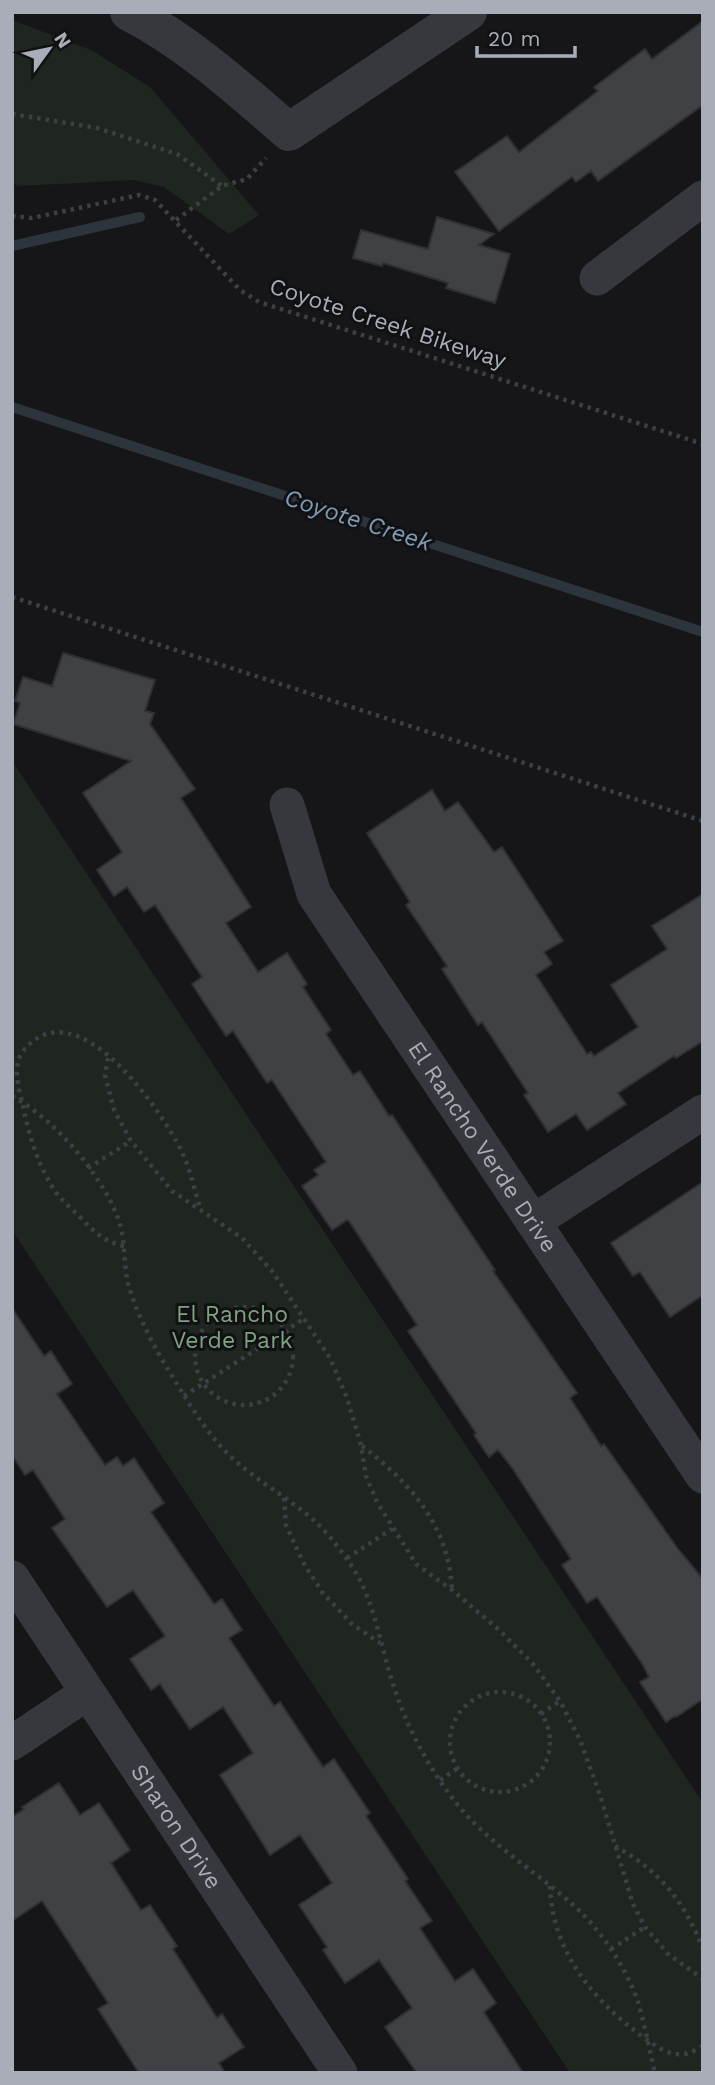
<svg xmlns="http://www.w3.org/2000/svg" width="715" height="2085" font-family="'Work Sans',sans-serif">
<rect width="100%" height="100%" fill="#161618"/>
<g fill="#1e261f">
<path d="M 12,20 L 91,50 L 150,87 L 259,215 L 229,234 L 164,187 L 133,180 L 20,186 L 12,184 Z"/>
<path d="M 12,761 L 703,1803 L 703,2073 L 570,2073 L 12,1230 Z"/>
</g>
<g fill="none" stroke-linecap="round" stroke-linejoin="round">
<g stroke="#2c353c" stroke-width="10">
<path d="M 12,246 L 140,217"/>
<path d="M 12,407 L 703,632"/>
</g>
</g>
<g fill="#404145" stroke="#303034" stroke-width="2">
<path d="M 703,21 L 703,105 L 598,181 L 591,171 L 576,182 L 572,177 L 499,231 L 455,172 L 507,136 L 519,152 L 598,91 L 594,87 L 645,49 L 652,59 Z"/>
<path d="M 437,217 L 494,234 L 479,245 L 510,254 L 495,303 L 446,288 L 448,283 L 383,263 L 382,266 L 353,258 L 361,230 L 428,249 Z"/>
<path d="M 63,653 L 155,680 L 145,711 L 154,713 L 150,724 L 195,789 L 181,798 L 251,907 L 226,923 L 258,972 L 287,953 L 307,984 L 303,987 L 331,1030 L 326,1034 L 353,1075 L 360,1071 L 389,1116 L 392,1115 L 495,1270 L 493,1271 L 577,1393 L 570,1398 L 601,1446 L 604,1444 L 678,1549 L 703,1579 L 703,1699 L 676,1717 L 675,1716 L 666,1722 L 640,1682 L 649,1677 L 643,1665 L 597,1597 L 587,1603 L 562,1565 L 571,1559 L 513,1469 L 498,1450 L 489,1457 L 474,1435 L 476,1433 L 408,1331 L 417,1325 L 349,1221 L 347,1220 L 332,1230 L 302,1186 L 318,1175 L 314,1170 L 326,1162 L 272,1080 L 267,1083 L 233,1031 L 226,1036 L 192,984 L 202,977 L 155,905 L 144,912 L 127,887 L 114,896 L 97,870 L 122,852 L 83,793 L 131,761 L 13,724 L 20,703 L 15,701 L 23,677 L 52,686 Z"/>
<path d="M 432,790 L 445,811 L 458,802 L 494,852 L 502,847 L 563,941 L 544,952 L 552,964 L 536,975 L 587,1054 L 591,1052 L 594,1056 L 638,1027 L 611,985 L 667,949 L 652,926 L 703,894 L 703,1041 L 676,1058 L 674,1056 L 618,1093 L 626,1104 L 587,1130 L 576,1114 L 548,1132 L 524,1095 L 528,1093 L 482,1022 L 478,1025 L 442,969 L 447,966 L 406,905 L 410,902 L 367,833 Z"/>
<path d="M 703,1182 L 703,1295 L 670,1317 L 640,1272 L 633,1276 L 611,1243 Z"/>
<path d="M 12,1308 L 44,1356 L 51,1351 L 72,1384 L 57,1394 L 105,1465 L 117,1457 L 123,1466 L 134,1458 L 164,1503 L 151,1512 L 214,1604 L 222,1599 L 242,1630 L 229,1638 L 274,1706 L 280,1702 L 323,1767 L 334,1759 L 370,1813 L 366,1816 L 408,1879 L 405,1881 L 432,1921 L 420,1928 L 455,1981 L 473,1969 L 496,2003 L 484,2012 L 523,2073 L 417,2073 L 385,2027 L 412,2008 L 379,1960 L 345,1983 L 323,1950 L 327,1947 L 299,1905 L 332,1883 L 300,1835 L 270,1855 L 220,1775 L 253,1753 L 223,1707 L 190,1729 L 160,1684 L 151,1690 L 130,1659 L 165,1636 L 133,1590 L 107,1607 L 52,1528 L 65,1519 L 33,1470 L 25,1475 L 12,1455 Z"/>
<path d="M 59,1783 L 80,1815 L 99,1803 L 130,1850 L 111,1863 L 141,1910 L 150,1905 L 177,1946 L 173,1949 L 217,2018 L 222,2014 L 244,2047 L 219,2063 L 225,2073 L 139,2073 L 98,2009 L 108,2003 L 42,1901 L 12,1921 L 12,1817 L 24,1809 L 22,1807 Z"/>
</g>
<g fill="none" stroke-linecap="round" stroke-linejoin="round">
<g stroke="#3d3f44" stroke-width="4.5" stroke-dasharray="3.5 5" stroke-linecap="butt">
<path d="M 12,114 L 97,128 L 177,154 L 222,186"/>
<path d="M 12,216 L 32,218 L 139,195 L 155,200 L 240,290 L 259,302 L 703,444"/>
<path d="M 176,220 L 222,186 L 247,179 L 266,158"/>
<path d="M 12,597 L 703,821"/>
<path d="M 108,1058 L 105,1075 L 114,1110 L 131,1141 L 172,1191 L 242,1238 L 272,1271 L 330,1358 L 347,1398 L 361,1445 L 366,1476 L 377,1502 L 416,1564 L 452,1590 L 498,1629 L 533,1664 L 560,1701 L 580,1740 L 600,1795 L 633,1904 L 645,1927 L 668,1954 L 703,1979"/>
<path d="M 12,1096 C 54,1119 100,1172 118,1218 C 126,1239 123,1262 128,1283 C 135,1311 154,1347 169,1371 C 187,1400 204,1430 228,1454 C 251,1477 281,1493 305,1513 C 321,1525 335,1542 346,1558 C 375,1596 379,1643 394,1687 C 407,1727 427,1765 453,1799 C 485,1841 531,1868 571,1903 C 598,1926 627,1968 638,2002 C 645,2025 649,2049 655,2073"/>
<path d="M 88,1168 L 131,1141"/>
<path d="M 124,1246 C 105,1242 94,1232 81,1218 C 72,1209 62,1201 55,1191 C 37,1164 28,1133 22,1101 C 18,1086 12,1064 24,1050 C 76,987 161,1109 182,1152 C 190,1169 194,1189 200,1207"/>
<circle cx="244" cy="1356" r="49"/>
<path d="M 184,1396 L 305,1318"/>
<path d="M 362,1446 C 399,1474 435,1510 447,1557 C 450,1567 451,1579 452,1590"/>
<path d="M 284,1498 L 286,1525 L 303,1562 L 322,1592 L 352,1624 L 380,1643"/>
<path d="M 347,1558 L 392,1529"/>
<circle cx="500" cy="1742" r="50"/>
<path d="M 541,1714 L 560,1701"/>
<path d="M 440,1780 L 458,1768"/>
<path d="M 615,1846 C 661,1872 684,1901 703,1949"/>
<path d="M 550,1886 C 552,1949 590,1997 639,2034 C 652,2043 666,2056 683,2054 C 689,2054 697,2049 703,2046"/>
<path d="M 611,1949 L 645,1927"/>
</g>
<g stroke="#37383d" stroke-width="35">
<path d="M 597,278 L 703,198"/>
<path id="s1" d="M 287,805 L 314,894 L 703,1476"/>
<path d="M 533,1222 L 703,1112"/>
<path id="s2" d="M 12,1578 L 340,2073"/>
<path d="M 12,1743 L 87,1693"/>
</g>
<path stroke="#37383d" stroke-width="38" d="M 129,12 C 188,42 239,89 289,132 L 468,12"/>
</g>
<g text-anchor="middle" stroke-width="6" stroke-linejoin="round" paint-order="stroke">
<g font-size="23" fill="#a8adb8" stroke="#111113">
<text transform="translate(388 323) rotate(18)" y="8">Coyote Creek Bikeway</text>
<text dy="8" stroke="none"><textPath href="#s1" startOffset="397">El Rancho Verde Drive</textPath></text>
<text dy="8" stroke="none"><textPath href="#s2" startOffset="298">Sharon Drive</textPath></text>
</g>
<g font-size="23" fill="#7fa381" stroke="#111113">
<text x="232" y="1322">El Rancho<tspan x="232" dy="26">Verde Park</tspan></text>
</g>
<g font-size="24" font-style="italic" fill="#7f9bb3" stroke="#111113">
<text transform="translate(358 520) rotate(18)" y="8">Coyote Creek</text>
</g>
</g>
<rect width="715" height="2085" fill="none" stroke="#a8adb8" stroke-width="28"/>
<g transform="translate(49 49) rotate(57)" stroke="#111113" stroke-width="5" paint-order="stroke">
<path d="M0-5L12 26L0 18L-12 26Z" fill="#a8adb8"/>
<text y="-10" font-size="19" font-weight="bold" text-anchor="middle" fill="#a8adb8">N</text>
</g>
<path d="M477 46v10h98v-10" fill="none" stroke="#a8adb8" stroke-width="3.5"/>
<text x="488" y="46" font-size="21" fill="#a8adb8" stroke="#111113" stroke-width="5" paint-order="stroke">20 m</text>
</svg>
